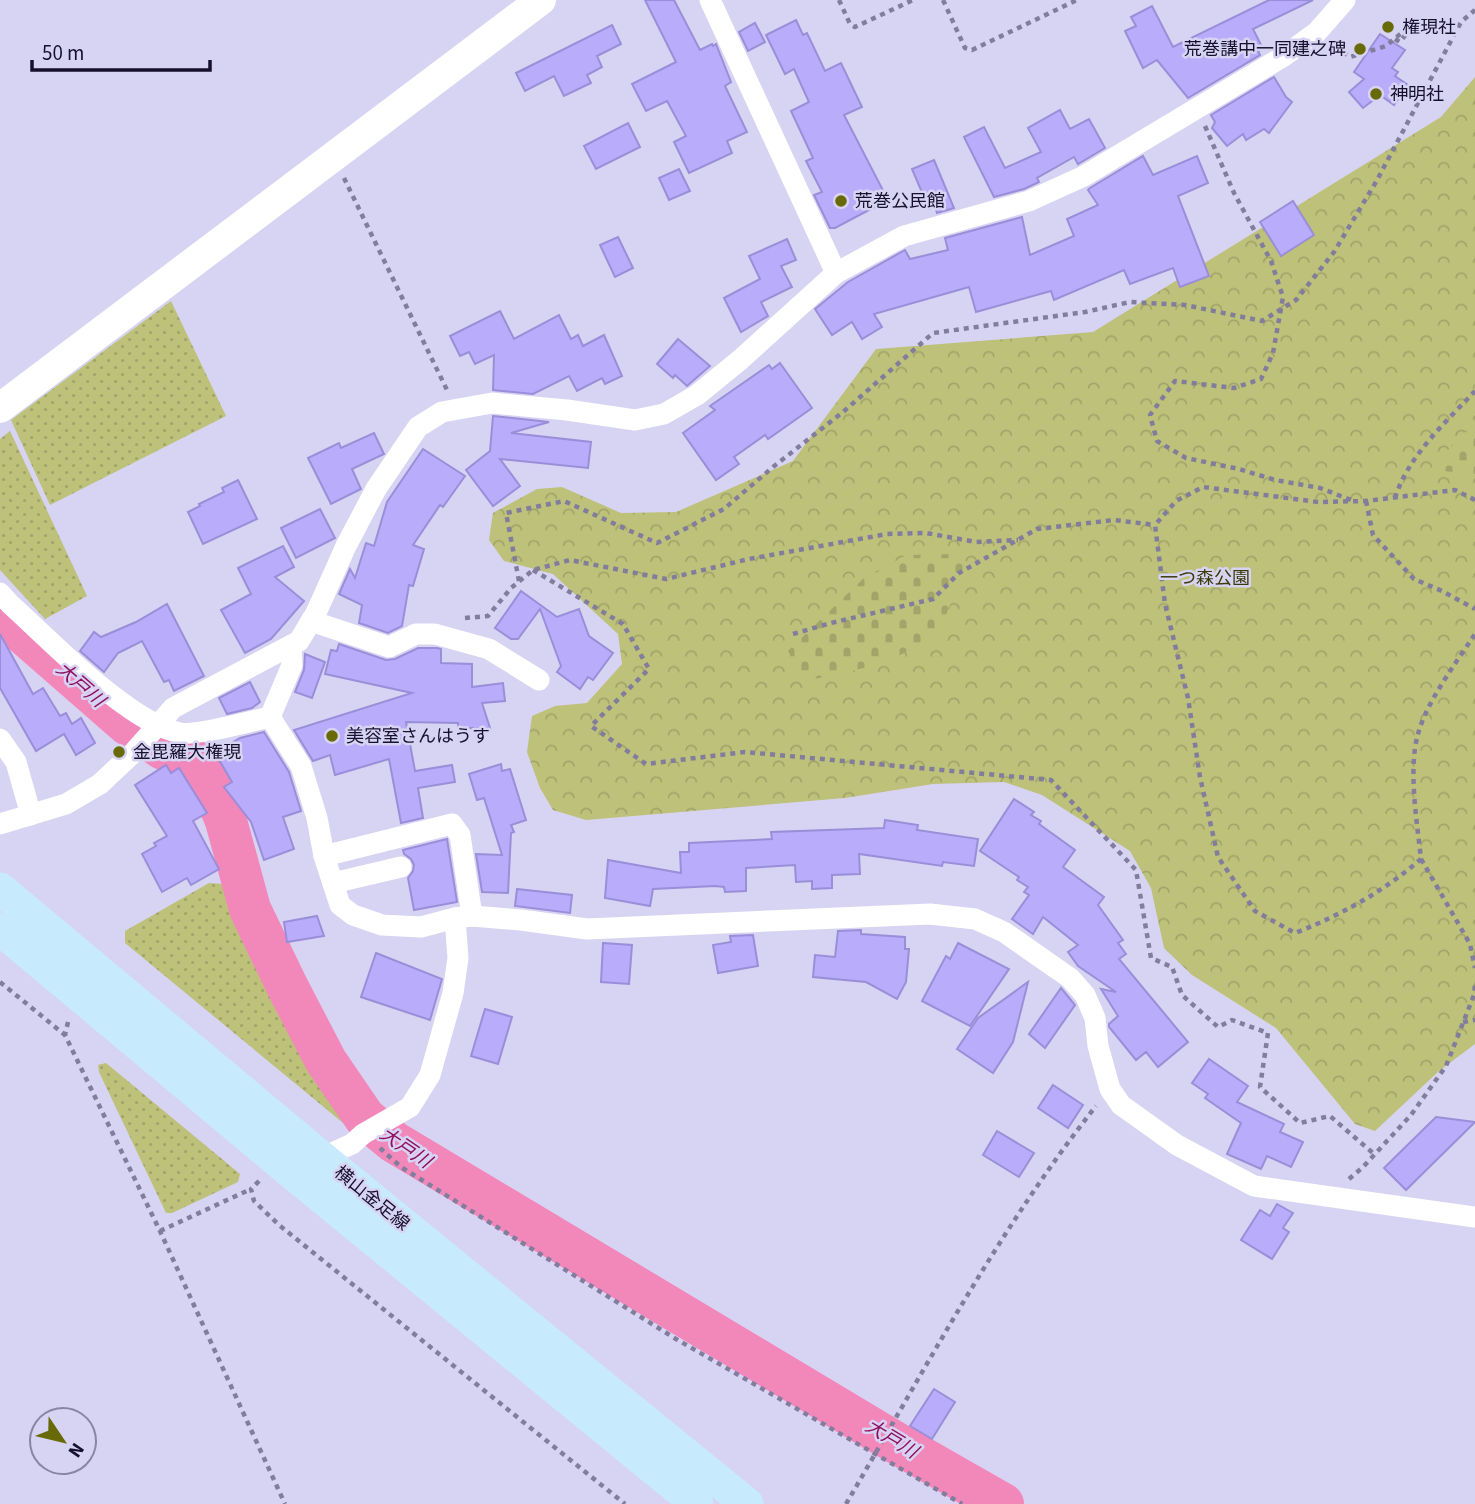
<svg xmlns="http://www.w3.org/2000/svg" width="1475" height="1504" font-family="'Source Sans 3','Noto Sans JP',sans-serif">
<defs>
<pattern id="grass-dots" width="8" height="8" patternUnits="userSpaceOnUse" patternTransform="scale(1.75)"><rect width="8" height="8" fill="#bdc179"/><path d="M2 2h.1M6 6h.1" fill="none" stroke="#a2a569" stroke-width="1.8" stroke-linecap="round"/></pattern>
<pattern id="forest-crowns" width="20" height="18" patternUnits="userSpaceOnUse" patternTransform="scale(1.75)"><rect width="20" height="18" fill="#bdc179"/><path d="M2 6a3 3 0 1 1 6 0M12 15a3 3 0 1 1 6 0" fill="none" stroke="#a2a569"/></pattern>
<pattern id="cemetery-stones" width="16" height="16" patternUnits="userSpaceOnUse" patternTransform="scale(1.75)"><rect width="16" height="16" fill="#bdc179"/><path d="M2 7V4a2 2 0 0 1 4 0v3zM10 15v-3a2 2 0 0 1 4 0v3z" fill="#a2a569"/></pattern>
</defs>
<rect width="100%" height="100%" fill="#d7d3f3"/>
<g fill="url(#grass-dots)">
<path d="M 171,301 L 226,416 L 50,505 L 11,420 Z"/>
<path d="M 10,431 L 87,596 L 45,619 L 0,570 L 0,439 Z"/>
<path d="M 209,883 L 223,884 C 262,964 298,1048 351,1119 L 348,1127 L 125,943 L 125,931 Z"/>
<path d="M 106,1063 L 240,1174 L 238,1182 L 172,1213 L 166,1213 L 99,1072 L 98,1065 Z"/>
</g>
<path fill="url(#forest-crowns)" d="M 1475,77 L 1475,1044 L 1439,1071 L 1375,1131 L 1355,1124 L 1276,1028 L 1192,975 L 1164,948 L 1151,888 L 1130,851 L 1042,795 L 1004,782 L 933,784 L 845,798 L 586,820 L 553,810 L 540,788 L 527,752 L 532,716 L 555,706 L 587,703 L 622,664 L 618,634 L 553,574 L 504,561 L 489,540 L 493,513 L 537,489 L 562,487 L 621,513 L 676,512 L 793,461 L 876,349 L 1093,332 L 1441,117 Z"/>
<g fill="url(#cemetery-stones)">
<path d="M 1475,424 L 1475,474 L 1432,470 L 1461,434 Z"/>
<path d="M 957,554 L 967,562 L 942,625 L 930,640 L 882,664 L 805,681 L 788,651 L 864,578 L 907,555 Z"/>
</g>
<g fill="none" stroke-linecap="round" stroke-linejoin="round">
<path stroke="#f287ba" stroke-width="42" d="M 0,613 L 127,724 L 163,749 L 188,756 L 207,774 L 226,821 L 250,909 L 287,986 L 326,1061 L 365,1118 L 394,1142 L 898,1444 L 1003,1504"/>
</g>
<g fill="#b9acfa" stroke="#9a8ed9" stroke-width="2">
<path d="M 645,0 L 674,0 L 700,50 L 712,44 L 713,46 L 716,44 L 731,82 L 725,86 L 747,132 L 727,141 L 732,153 L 689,173 L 674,142 L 686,136 L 667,101 L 646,111 L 632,84 L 676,62 Z"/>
<path d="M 1269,0 L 1313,0 L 1253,29 L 1263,49 L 1258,51 L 1260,55 L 1188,98 L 1157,60 L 1143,68 L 1125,31 L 1136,26 L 1131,17 L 1152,6 L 1173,47 Z"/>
<path d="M 796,20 L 803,35 L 807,33 L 825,71 L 841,63 L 862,107 L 844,115 L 888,200 L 835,228 L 830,228 L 814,195 L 822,192 L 806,161 L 813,158 L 791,111 L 809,102 L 794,69 L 785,74 L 766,35 Z"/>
<path d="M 755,23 L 765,42 L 748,51 L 739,32 Z"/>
<path d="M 612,25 L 621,44 L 597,56 L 602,67 L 587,75 L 591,83 L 564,96 L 554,76 L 525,91 L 516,73 Z"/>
<path d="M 1380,34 L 1405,50 L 1392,68 L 1398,72 L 1395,76 L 1408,85 L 1394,105 L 1380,95 L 1363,108 L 1349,92 L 1364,79 L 1354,72 Z"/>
<path d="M 1274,77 L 1286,97 L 1292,102 L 1269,133 L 1264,129 L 1246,140 L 1243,134 L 1227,146 L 1212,128 L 1215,122 L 1211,115 Z"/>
<path d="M 1060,110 L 1070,129 L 1089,119 L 1105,148 L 1078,164 L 1074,157 L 1037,178 L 1039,182 L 1024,189 L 994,197 L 964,137 L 984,127 L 1005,168 L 1041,152 L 1028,128 Z"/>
<path d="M 628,123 L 640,147 L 596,169 L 584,146 Z"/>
<path d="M 1143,156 L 1153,175 L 1197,156 L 1208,183 L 1178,196 L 1209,276 L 1180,287 L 1173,268 L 1130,284 L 1124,270 L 1054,300 L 1051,291 L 976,312 L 969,287 L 874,314 L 882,327 L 862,339 L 852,322 L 832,335 L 815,309 L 848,282 L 905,250 L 910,259 L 948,250 L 945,238 L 1022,217 L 1030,255 L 1074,236 L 1067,219 L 1098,205 L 1088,190 L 1090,188 Z"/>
<path d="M 934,160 L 954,208 L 937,213 L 935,206 L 929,209 L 912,169 Z"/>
<path d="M 679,169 L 690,191 L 669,200 L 659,178 Z"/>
<path d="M 1293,201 L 1314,235 L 1281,256 L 1260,222 Z"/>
<path d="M 618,237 L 633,268 L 615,277 L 600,245 Z"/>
<path d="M 787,239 L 796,260 L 781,266 L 792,287 L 761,302 L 768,316 L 741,332 L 724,298 L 760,279 L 749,256 Z"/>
<path d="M 500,311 L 514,339 L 559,315 L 571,339 L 578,335 L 583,346 L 604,335 L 622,376 L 605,384 L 602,378 L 577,391 L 569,376 L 533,394 L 493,390 L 494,355 L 475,364 L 469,352 L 460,356 L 450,336 Z"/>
<path d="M 678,339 L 710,366 L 687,386 L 675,375 L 673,378 L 657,364 Z"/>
<path d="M 780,363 L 812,408 L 768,439 L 765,435 L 734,457 L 739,464 L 716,480 L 683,433 L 715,410 L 710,406 L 769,365 L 772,369 Z"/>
<path d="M 493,416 L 549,422 L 511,433 L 591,442 L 588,468 L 500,459 L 520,486 L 493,506 L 466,470 L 490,451 Z"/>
<path d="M 374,433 L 384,454 L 352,469 L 361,489 L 331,504 L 308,458 L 339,443 L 341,448 Z"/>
<path d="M 423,449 L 465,476 L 443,507 L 440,505 L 413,545 L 424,549 L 413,586 L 409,585 L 402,626 L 388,633 L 359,623 L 362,605 L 339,594 L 350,569 L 355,578 L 366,543 L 374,546 L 387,502 Z"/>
<path d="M 238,480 L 257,519 L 203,544 L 188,512 L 200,506 L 199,504 L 224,492 L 222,488 Z"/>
<path d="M 320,509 L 335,538 L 296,558 L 281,528 Z"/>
<path d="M 283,546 L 294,567 L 275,577 L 304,601 L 271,639 L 245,653 L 221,610 L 251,594 L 238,568 Z"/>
<path d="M 521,591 L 557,617 L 579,609 L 589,636 L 613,653 L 593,680 L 588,677 L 580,689 L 557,672 L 561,666 L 540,609 L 518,639 L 511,639 L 495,628 Z"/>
<path d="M 167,604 L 204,676 L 174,691 L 169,680 L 164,682 L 142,641 L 118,653 L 104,672 L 80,651 L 94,632 L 101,637 L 136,622 Z"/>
<path d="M 0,634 L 33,694 L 43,688 L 60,716 L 66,713 L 72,724 L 81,718 L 95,743 L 76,755 L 64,734 L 36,751 L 0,688 Z"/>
<path d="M 339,644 L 386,660 L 395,659 L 418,648 L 437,648 L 441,649 L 441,663 L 472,664 L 472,687 L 503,683 L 505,701 L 482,703 L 490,728 L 458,728 L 458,723 L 406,722 L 415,771 L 452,765 L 455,782 L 418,788 L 423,818 L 401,823 L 389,759 L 335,775 L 330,755 L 313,761 L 294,730 L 412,693 L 325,674 L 331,650 L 337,651 Z"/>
<path d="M 305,654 L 325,662 L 312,698 L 295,692 L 304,670 Z"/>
<path d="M 250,682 L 260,702 L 252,708 L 227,714 L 219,698 Z"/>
<path d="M 264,732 L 289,772 L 301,811 L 283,817 L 294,849 L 264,860 L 251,822 L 224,787 L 232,782 L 215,753 L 240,738 Z"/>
<path d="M 501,764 L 502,771 L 510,769 L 526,820 L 511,825 L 514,832 L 511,833 L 508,893 L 482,892 L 476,854 L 502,855 L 484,798 L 477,800 L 469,774 Z"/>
<path d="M 166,765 L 171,773 L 179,768 L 207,813 L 193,821 L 219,869 L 191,885 L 187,878 L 162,892 L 142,854 L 156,846 L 154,843 L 167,836 L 135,785 Z"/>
<path d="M 1014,799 L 1034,812 L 1031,815 L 1041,821 L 1039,824 L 1075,850 L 1063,867 L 1104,897 L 1098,905 L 1123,940 L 1118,943 L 1126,954 L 1119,959 L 1188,1042 L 1158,1067 L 1146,1052 L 1136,1060 L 1109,1027 L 1109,1024 L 1118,1016 L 1101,989 L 1116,992 L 1078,966 L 1068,952 L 1078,945 L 1043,917 L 1033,934 L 1012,919 L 1029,895 L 1024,892 L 1028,887 L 1017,880 L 1019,877 L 980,851 Z"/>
<path d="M 885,820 L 918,825 L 917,830 L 978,839 L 974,866 L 943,862 L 942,866 L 859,854 L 860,874 L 832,875 L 832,888 L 812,889 L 812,881 L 796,882 L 795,865 L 746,868 L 746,891 L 725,892 L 724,887 L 715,886 L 653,889 L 650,906 L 605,898 L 608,860 L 681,873 L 680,852 L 689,852 L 689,843 L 772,839 L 771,832 L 884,828 Z"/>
<path d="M 447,839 L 457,902 L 414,910 L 408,878 L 413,871 L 414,865 L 411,859 L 404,854 L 403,850 Z"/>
<path d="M 517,889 L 572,895 L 570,913 L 515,906 Z"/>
<path d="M 317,916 L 324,936 L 287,942 L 284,922 Z"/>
<path d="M 861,930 L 861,934 L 905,937 L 905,949 L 909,949 L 906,982 L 897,999 L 866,982 L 813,977 L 815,955 L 835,957 L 838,931 Z"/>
<path d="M 753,935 L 758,966 L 718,973 L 713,945 L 731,942 L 730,936 Z"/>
<path d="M 603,943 L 632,945 L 629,984 L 601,982 Z"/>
<path d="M 958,943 L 1009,969 L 970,1026 L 922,1001 L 946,956 L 950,959 Z"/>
<path d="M 376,953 L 442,979 L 430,1020 L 361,997 Z"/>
<path d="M 1028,982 L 1013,1042 L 993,1073 L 957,1049 L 978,1018 Z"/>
<path d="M 1061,988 L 1075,1005 L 1045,1048 L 1029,1034 Z"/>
<path d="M 485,1009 L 512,1017 L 498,1064 L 471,1056 Z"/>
<path d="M 1209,1059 L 1248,1086 L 1237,1102 L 1284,1124 L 1280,1132 L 1303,1142 L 1291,1167 L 1267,1156 L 1261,1169 L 1227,1154 L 1241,1123 L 1205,1098 L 1208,1094 L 1192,1083 Z"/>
<path d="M 1053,1085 L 1083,1105 L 1068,1128 L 1038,1108 Z"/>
<path d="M 1436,1117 L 1475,1122 L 1406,1190 L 1384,1168 Z"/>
<path d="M 997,1131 L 1034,1153 L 1019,1177 L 983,1155 Z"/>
<path d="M 1277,1204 L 1293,1213 L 1283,1228 L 1289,1232 L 1272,1259 L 1241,1240 L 1260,1210 L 1270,1216 Z"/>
<path d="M 934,1389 L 955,1402 L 932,1439 L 910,1426 Z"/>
</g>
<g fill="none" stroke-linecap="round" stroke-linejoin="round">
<g stroke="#827d9c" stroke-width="4.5" stroke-dasharray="5 5" stroke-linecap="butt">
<path d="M 839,0 L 850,24 L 855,27 L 913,0"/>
<path d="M 943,0 L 965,48 L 972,50 L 1077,0"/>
<path d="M 1395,39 L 1400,42 L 1407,33 L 1405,30"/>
<path d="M 1335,46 L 1350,57 L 1386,46 L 1405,30"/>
<path d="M 1205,126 L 1234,193 L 1271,261 L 1283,297 L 1273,353 L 1261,379 L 1234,388 L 1175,381 L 1150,415 L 1157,441 L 1186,458 L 1239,469 L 1275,480 L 1320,488 L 1351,500"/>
<path d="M 344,178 L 447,390"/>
<path d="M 1395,498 C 1408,456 1446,422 1475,391"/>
<path d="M 1475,500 L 1455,490 L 1366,501 L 1318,502 L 1203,487 L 1176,501 L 1155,525 L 1165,604 L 1188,698 L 1200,777 L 1218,857 L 1255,911 L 1295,933 C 1341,915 1383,892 1421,859 C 1417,822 1408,769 1418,734 C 1427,701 1456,663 1475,634"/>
<path d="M 1366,501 L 1373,535 L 1414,579 L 1442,591 L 1475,609"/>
<path d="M 533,570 L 623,624 L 649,669 L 591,726 L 646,764 L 745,752 L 1051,780 L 1136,870 L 1151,958 L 1172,967 L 1182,995 L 1218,1027 L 1232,1020 L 1268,1033 L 1260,1087 L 1300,1123 L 1330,1116 L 1374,1154"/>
<path d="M 519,581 L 506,513 L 564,501 L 657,543 L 724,509 L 773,467 L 843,412 L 933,333 L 1085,312 L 1130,302 L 1185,305 L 1262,321 L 1296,300 L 1334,252 L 1376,182 L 1461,22 L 1475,10"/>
<path d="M 465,618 L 488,616 L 511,588 L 533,570 L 570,560 L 666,579 L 749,559 L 887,534 L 926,533 L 976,542 L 1018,540"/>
<path d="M 793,634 L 831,623 L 933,599 L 959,573 L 1037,529 L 1114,520 L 1155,525"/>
<path d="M 1421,859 L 1470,944 L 1475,968"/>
<path d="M 0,982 L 65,1035"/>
<path d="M 68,1022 L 65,1035 L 160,1231 L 285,1504"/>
<path d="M 1463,1022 L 1475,1020"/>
<path d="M 380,1148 L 401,1167 L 676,1339 L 962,1504"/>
<path d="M 1349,1179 L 1363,1167 L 1411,1115 L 1446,1066 L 1474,995 L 1475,984"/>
<path d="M 259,1181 L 251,1189 L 254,1201 L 279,1225 L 625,1504"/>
<path d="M 160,1231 L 251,1189"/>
<path d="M 846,1504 C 924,1371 1000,1227 1096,1106"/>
</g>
<g stroke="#fff" stroke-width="21">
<path d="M 710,0 L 836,273"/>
<path d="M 0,593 L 10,604 C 50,640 129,723 180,733 C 197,736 251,721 270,717"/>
<path d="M 311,621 L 389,647 L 416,634 L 435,634 L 489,649 L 539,680"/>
<path d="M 291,646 L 292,665 L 270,717 L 301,766 L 317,818 L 324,856 L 340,905 L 353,915 L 382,925 L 421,927 L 455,918 L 472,916 L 521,920 L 587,929 L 930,914 L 975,919 L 1004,932 L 1070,978 L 1085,995 L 1095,1018 L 1098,1046 L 1110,1089 L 1121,1105 L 1177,1145 L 1254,1186 L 1475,1217"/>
<path d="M 0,739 L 16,762 L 31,815"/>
<path d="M 0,824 L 66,804 L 100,784 L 133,753 L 173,708 L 299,641 L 316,613 L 346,546 L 376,489 L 418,427 L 442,412 L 492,403 L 567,410 L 635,420 L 664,414 L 697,395 L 740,360 L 836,273 L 904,236 L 1029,201 L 1084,176 L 1284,56 L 1317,32 L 1345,0"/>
<path d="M 324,856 L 452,824 L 460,835 L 472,916"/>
<path d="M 333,883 L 401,867"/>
<path d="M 312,1162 L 352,1144 L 363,1134 L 410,1107 L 430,1075 L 453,993 L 458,958 L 455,918"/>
</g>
<path stroke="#fff" stroke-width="30" d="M 0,408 L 541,0"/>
<g stroke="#c7ebfd" stroke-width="33">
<path d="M 0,889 L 322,1158 L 747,1504"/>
<path d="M 0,929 L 291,1172 L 697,1504"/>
</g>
</g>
<g fill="#686907" stroke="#d7d3f3" stroke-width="2.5">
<circle cx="1388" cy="27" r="7"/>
<circle cx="1360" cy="49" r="7"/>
<circle cx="1376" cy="94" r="7"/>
<circle cx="841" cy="201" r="7"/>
<circle cx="332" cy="736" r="7"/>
<circle cx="119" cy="752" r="7"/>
</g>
<g text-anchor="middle" stroke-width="5" stroke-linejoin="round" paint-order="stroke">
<g font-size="18" fill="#16102c" stroke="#d7d3f3" text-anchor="start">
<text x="1402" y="33">権現社</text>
<text x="1346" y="55" text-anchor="end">荒巻講中一同建之碑</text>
<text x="1390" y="100">神明社</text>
<text x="855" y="207">荒巻公民館</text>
<text x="346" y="742">美容室さんはうす</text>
<text x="133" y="758">金毘羅大権現</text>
</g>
<g font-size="18" fill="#3a3b07" stroke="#d7d3f3">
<text x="1205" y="584">一つ森公園</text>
</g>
<g font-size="18" fill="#16102c" stroke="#d7d3f3">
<text transform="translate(372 1198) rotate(39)" y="6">横山金足線</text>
</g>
<g font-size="19" font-style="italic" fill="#910f5e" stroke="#d7d3f3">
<text transform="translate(81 684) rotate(41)" y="7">大戸川</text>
<text transform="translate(406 1147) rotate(34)" y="7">大戸川</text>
<text transform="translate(892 1438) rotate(31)" y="7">大戸川</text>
</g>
</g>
<g transform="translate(63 1441) rotate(125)"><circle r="33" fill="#d7d3f3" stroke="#8a85a3" stroke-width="2"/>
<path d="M0-5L12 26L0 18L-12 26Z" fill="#686907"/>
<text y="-10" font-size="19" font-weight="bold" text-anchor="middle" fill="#16102c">N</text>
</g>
<path d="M32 60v10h178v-10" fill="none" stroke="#16102c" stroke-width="3.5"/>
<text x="42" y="60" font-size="21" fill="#16102c" stroke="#d7d3f3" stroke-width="5" paint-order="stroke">50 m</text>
</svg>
